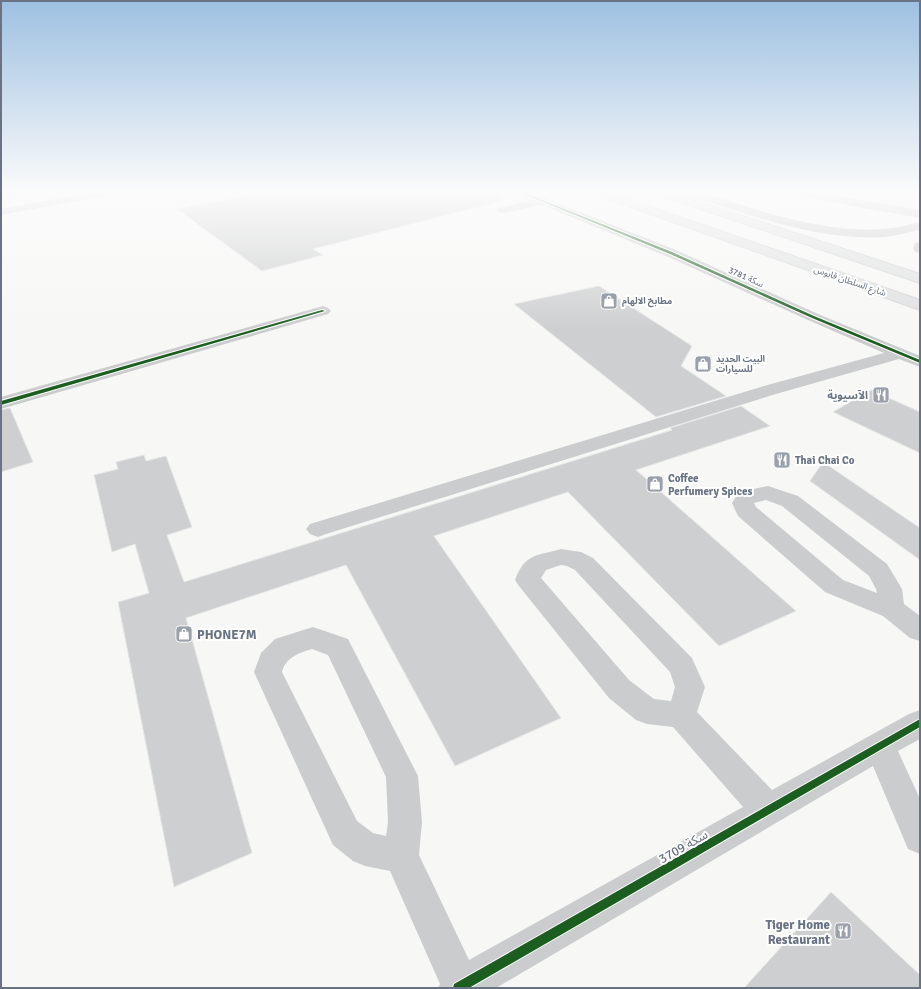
<svg xmlns="http://www.w3.org/2000/svg" width="921" height="989" font-family="Signika,'Noto Sans Arabic',sans-serif">
<rect width="100%" height="100%" fill="#f7f7f6"/>
<g fill="#cecfd0" stroke="#e6e6e6">
<path d="M 265,192 L 500,192 L 501,201 L 313,249 L 323,255 L 262,271 L 177,209 Z"/>
<path d="M 599,286 L 692,346 L 681,366 L 726,396 L 656,417 L 514,304 Z"/>
<path d="M 871,390 L 920,412 L 920,453 L 833,412 Z"/>
<path d="M 741,406 L 770,426 L 636,470 L 796,611 L 719,646 L 568,492 L 434,536 L 561,718 L 455,766 L 346,565 L 186,618 L 252,853 L 174,887 L 118,602 L 149,593 L 135,544 L 112,552 L 94,475 L 118,469 L 116,462 L 144,455 L 146,461 L 166,456 L 192,527 L 167,535 L 184,582 L 672,430 L 670,428 Z"/>
<path d="M 10,408 L 33,462 L 1,472 L 1,410 Z"/>
<path d="M 823,462 L 920,528 L 920,560 L 810,481 Z"/>
<path d="M 831,892 L 920,975 L 920,988 L 744,988 Z"/>
</g>
<g fill="none" stroke-linecap="round" stroke-linejoin="round">
<g stroke="#d3d3d3" stroke-width="2">
<g id="highway">
<path d="M 593,192 L 608,192 L 920,300 L 920,310 L 594,194 Z"/>
<path d="M 655,192 L 670,192 L 920,274 L 920,283 L 656,194 Z"/>
</g>
</g>
<g fill="#cbcccd" fill-rule="evenodd">
<path d="M 1,192 L 20,192 L 19,194 L 1,197 Z"/>
<path d="M 92,192 L 114,192 L 109,195 L 1,215 L 1,209 Z"/>
<path d="M 515,192 L 529,192 L 676,250 L 818,314 L 920,356 L 920,367 L 899,359 L 776,394 L 326,534 L 318,537 L 310,534 L 306,529 L 310,524 L 764,386 L 884,353 L 808,320 L 666,256 L 542,205 L 503,213 L 499,212 L 497,210 L 499,208 L 531,200 L 516,194 Z"/>
<path d="M 682,192 C 710,192 737,204 764,212 C 803,223 843,232 884,229 C 896,228 908,225 920,222 L 920,230 C 908,232 896,236 884,237 C 816,241 748,214 683,194 Z"/>
<path d="M 793,192 L 814,192 L 920,210 L 920,218 L 863,208 L 798,195 L 794,194 Z"/>
<path d="M 920,242 L 920,253 L 915,252 L 913,249 L 915,243 Z"/>
<path d="M 323,306 L 328,308 L 331,311 L 328,314 L 1,409 L 1,397 Z"/>
<path d="M 768,486 L 798,496 L 887,564 L 902,589 L 904,604 L 920,616 L 920,641 L 910,638 L 883,616 L 825,592 L 738,516 L 732,503 L 739,492 ZM 766,500 L 782,506 L 869,576 L 876,589 L 877,593 L 843,580 L 756,507 L 754,503 Z"/>
<path d="M 561,549 L 581,552 L 593,558 L 692,658 L 705,687 L 697,712 L 772,790 L 909,714 L 920,710 L 920,739 L 898,751 L 920,799 L 920,854 L 908,849 L 873,766 L 496,988 L 438,988 L 440,984 L 390,871 L 365,866 L 353,861 L 333,845 L 254,672 L 261,653 L 275,639 L 313,627 L 348,639 L 418,776 L 422,822 L 419,855 L 469,960 L 743,807 L 673,727 L 647,724 L 636,720 L 609,698 L 519,586 L 515,580 C 525,553 537,556 561,549 ZM 561,565 L 567,566 L 575,570 L 670,672 L 675,687 L 671,701 L 654,699 L 629,680 L 541,578 L 546,570 ZM 312,649 L 328,655 L 386,777 L 388,822 L 386,836 L 373,833 L 357,821 L 282,672 C 286,657 299,653 312,649 Z"/>
</g>
<use href="#highway" fill="#dfe0e1" fill-rule="evenodd"/>
<g stroke="#fff" stroke-width="2">
<g id="cycleway">
<path d="M 519,192 L 522,192 L 672,252 L 814,316 L 920,360 L 920,363 L 812,318 L 670,254 Z"/>
<path d="M 322,310 L 325,311 L 1,405 L 1,401 Z"/>
<path d="M 920,719 L 920,727 L 469,988 L 453,988 L 454,984 Z"/>
</g>
</g>
<use href="#cycleway" fill="#1b5e20" fill-rule="evenodd"/>
</g>
<linearGradient id="sky" x2="0" y2="1"><stop stop-color="#9dc0e1"/><stop offset="0.58" stop-color="#fbfbfb"/><stop offset="1" stop-color="#fbfbfb" stop-opacity="0"/></linearGradient>
<rect width="921" height="330" fill="url(#sky)"/>
<defs>
<g id="shop-square" transform="scale(0.9)"><rect x="-9" y="-9" width="18" height="18" rx="4" fill="#9ba1ab" stroke="#fff"/><path d="M-5-2.5h2.3a2.7 3.5 0 0 1 5.4 0H5L5.5 6h-11ZM-1.5-2.5h3a1.5 2.3 0 0 0-3 0Z" fill="#fff"/></g>
<g id="restaurant-square" transform="scale(0.9)"><rect x="-9" y="-9" width="18" height="18" rx="4" fill="#9ba1ab" stroke="#fff"/><path d="M-5-6h1v4h1v-4h1v4h1v-4h1v5L-1.5 .5V6h-2V.5L-5-1ZM5-6V6H3V1.5H1.5Q1.5-4 5-6Z" fill="#fff"/></g>
</defs>
<g fill-rule="evenodd">
<use href="#shop-square" x="609" y="301"/>
<use href="#shop-square" x="703" y="364"/>
<use href="#restaurant-square" x="881" y="395"/>
<use href="#restaurant-square" x="782" y="460"/>
<use href="#shop-square" x="655" y="484"/>
<use href="#shop-square" x="184" y="634"/>
<use href="#restaurant-square" x="843" y="931"/>
</g>
<g text-anchor="middle" stroke-width="4" stroke-linejoin="round" paint-order="stroke">
<g font-size="9" fill="#6a7383" stroke="#fff">
<text transform="translate(746 277) rotate(24)" y="3">سكة 3781</text>
<text transform="translate(850 281) rotate(19)" y="3">شارع السلطان قابوس</text>
</g>
<g font-size="9" font-weight="bold" fill="#6a7383" stroke="#fff" text-anchor="start">
<text x="622" y="304">مطابخ الالهام</text>
<text x="716" y="362">البيت الجديد<tspan x="716" dy="10">للسيارات</tspan></text>
</g>
<g font-size="11" font-weight="bold" fill="#6a7383" stroke="#fff" text-anchor="start">
<text x="868" y="399" text-anchor="end">الآسيوية</text>
<text x="795" y="464">Thai Chai Co</text>
<text x="668" y="482">Coffee<tspan x="668" dy="13">Perfumery Spices</tspan></text>
</g>
<g font-size="13" font-weight="bold" fill="#6a7383" stroke="#fff" text-anchor="start">
<text x="197" y="639">PHONE7M</text>
<text x="830" y="929" text-anchor="end">Tiger Home<tspan x="830" dy="15">Restaurant</tspan></text>
</g>
<g font-size="13" fill="#6a7383" stroke="#fff">
<text transform="translate(683 846) rotate(-30)" y="5">سكة 3709</text>
</g>
</g>
<rect width="921" height="989" fill="none" stroke="#6a7383" stroke-width="4"/>
</svg>
